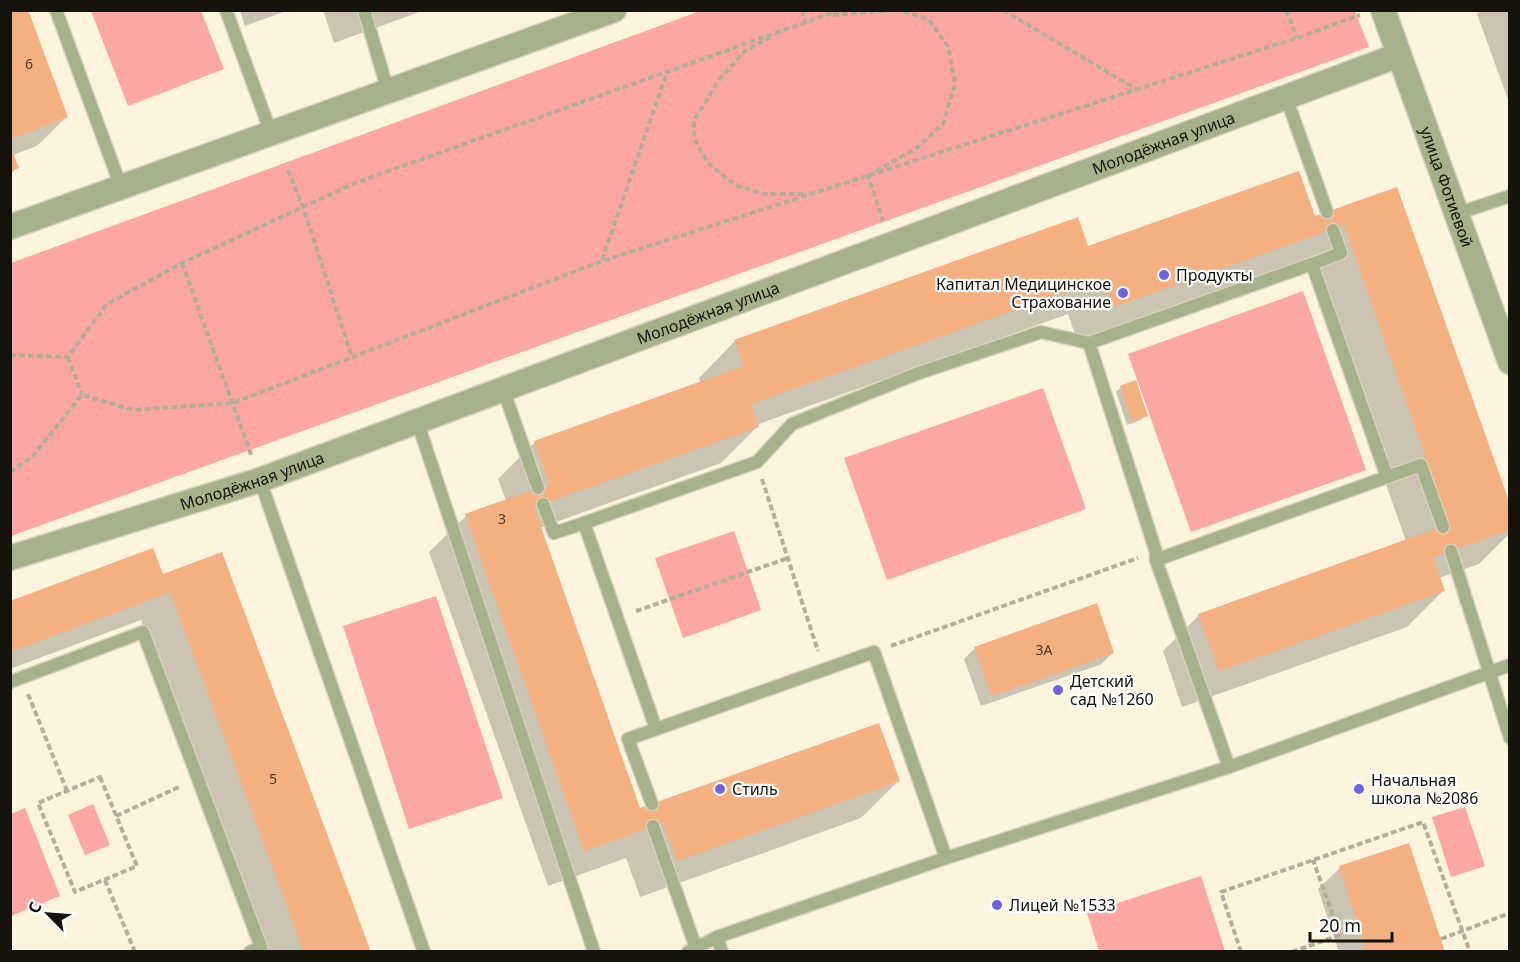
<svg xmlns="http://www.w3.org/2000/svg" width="1520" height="962" font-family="'Noto Sans',sans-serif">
<rect width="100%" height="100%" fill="#fdf4de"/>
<g fill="#fca7a3">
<path d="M 703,10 L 1355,11 L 1369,47 L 11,536 L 11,263 Z"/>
<path d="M 91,11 L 201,11 L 224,69 L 128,106 Z"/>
<path d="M 1303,291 L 1366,470 L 1191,532 L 1128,354 Z"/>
<path d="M 1043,388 L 1086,509 L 887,580 L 844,458 Z"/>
<path d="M 734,531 L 761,610 L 683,638 L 655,558 Z"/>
<path d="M 436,596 L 503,798 L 409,829 L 343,626 Z"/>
<path d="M 93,804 L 110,845 L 85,855 L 68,815 Z"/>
<path d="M 1465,807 L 1485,866 L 1451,877 L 1432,817 Z"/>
<path d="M 25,808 L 60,896 L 11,916 L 11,814 Z"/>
<path d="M 1201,876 L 1225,951 L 1099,951 L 1087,913 Z"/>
</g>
<g fill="#0003">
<path d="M 10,10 L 66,117 L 37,146 L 13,155 L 17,168 L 10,174 Z"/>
<path d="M 240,10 L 289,10 L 245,26 Z"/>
<path d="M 323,10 L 425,10 L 334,43 Z"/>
<path d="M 1481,10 L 1510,10 L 1510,105 L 1477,14 Z"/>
<path d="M 1396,189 L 1510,509 L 1510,533 L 1479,564 L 1439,578 L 1444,590 L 1407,627 L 1182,707 L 1163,651 L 1199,615 L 1406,541 L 1307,261 L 1078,343 L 1068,314 L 756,425 L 757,427 L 721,463 L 539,528 L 639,810 L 898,781 L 861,818 L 640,897 L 626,858 L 548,886 L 429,552 L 466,516 L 506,501 L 498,479 L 535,442 L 701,383 L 699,378 L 735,341 L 1087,248 L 1314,218 Z"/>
<path d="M 1121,387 L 1146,415 L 1141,420 L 1127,425 L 1116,392 Z"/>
<path d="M 162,576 L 370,952 L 264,952 L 141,620 L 10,669 L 10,603 Z"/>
<path d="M 975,648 L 1113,652 L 1102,664 L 981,706 L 964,659 Z"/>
<path d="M 1340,868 L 1443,952 L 1339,952 L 1318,889 Z"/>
</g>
<g fill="#f5b081">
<path d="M 10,10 L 28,10 L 68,117 L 10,139 Z"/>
<path d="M 10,146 L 19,168 L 10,171 Z"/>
<path d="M 1299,171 L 1315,216 L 1397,187 L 1510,504 L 1510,530 L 1433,557 L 1445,591 L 1219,671 L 1198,614 L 1449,524 L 1344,225 L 1114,307 L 1104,278 L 751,404 L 759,427 L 534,507 L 640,808 L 879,723 L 900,781 L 677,861 L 663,823 L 584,851 L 465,514 L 549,484 L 534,441 L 744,366 L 734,340 L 1078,217 L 1088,246 Z"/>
<path d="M 1136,380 L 1148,416 L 1132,421 L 1120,386 Z"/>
<path d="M 153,548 L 163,574 L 222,552 L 371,952 L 304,952 L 170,592 L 10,652 L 10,601 Z"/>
<path d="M 1097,603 L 1114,653 L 992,696 L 974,647 Z"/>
<path d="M 1409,843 L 1445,952 L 1367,952 L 1339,866 Z"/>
</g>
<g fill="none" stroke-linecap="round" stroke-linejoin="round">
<g stroke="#d8d0bc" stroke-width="15">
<g id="service">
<path d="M 56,10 L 121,187"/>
<path d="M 226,10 L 271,133"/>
<path d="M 364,10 L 388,91"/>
<path d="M 1286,97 L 1327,212"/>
<path d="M 1456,214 L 1510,196"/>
<path d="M 1312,264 L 1341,253 L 1333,230"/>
<path d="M 1089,343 L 1156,552 L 1156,560"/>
<path d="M 503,389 L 538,488"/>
<path d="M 417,421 L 594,952"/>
<path d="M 1387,477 L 1421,465 L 1443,527"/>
<path d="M 260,480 L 424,952"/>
<path d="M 543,504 L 554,533 L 584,523 L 656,729"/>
<path d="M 584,523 L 757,462 L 792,424 L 916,374 L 1041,332 L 1089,343 L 1312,264 L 1387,477 L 1156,560 L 1229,767"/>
<path d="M 1451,551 L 1510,738"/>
<path d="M 10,682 L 143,632 L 261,947 L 250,952"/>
<path d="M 652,804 L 628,739 L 874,652 L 946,858"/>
<path d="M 653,826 L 696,948"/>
<path d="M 717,937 L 722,952"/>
<path d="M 688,952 L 717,937 L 946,858 L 1229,767 L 1510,665"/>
</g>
</g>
<g stroke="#d8d0bc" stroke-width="27">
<g id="minor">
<path id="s1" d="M 1383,10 L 1510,362"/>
<path d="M 10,227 L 614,10"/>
<path id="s2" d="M 10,558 L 260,480 L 1399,55"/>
</g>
</g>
<g stroke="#b4ad9c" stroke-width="4" stroke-dasharray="6 3" stroke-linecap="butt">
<path d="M 802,10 L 806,23"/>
<path d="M 1003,10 L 1136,89"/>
<path d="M 1286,10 L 1297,38"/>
<path d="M 833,15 L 892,10"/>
<path d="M 771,37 L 745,51 L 718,81 L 694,121 L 694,139 L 709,164 L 735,185 L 764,194 L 807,194"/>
<path d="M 288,170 L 303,207 L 352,357"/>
<path d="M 876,171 L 917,148 L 943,124 L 955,84 L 948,46 L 928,19 L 899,10"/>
<path d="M 870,175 L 868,176 L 883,221"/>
<path d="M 602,260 L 667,72"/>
<path d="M 182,263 L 252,457"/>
<path d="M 10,355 L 68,357 L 107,304 L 182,263 L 355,183 L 840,10"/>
<path d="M 68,357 L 82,395"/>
<path d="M 10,472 L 32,457 L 82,395 L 134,410 L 233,403 L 602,261 L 1297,38 L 1360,15"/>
<path d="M 762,479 L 818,651"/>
<path d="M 636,611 L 788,558"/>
<path d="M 891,646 L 1138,558"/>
<path d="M 28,694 L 67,791"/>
<path d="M 100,777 L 137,866 L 75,892 L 38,803 Z"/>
<path d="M 116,816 L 181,786"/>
<path d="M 105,880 L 135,952"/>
<path d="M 1441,939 L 1510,913"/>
<path d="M 1241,952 L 1221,892 L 1423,822 L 1470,952"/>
<path d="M 1292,952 L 1340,935 L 1313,860"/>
</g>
<use href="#service" stroke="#a5b189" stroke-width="12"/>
<use href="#minor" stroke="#a5b189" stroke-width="24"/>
</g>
<g fill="#6d63dd" stroke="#fff" stroke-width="2">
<circle cx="1164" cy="275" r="6"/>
<circle cx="1123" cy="293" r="6"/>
<circle cx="1058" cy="690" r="6"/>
<circle cx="720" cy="789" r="6"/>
<circle cx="1359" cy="789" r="6"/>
<circle cx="997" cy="905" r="6"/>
</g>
<g text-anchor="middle" stroke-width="4.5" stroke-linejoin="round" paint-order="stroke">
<g font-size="14" fill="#4e3a29">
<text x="29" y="69">6</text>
<text x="502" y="524">3</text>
<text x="1044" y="655">3А</text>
<text x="273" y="784">5</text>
</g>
<g font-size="16" fill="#16130c" stroke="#fff">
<text dy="6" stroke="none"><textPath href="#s2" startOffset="1226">Молодёжная улица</textPath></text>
<text dy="6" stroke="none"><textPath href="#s1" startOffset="188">улица Фотиевой</textPath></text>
<text dy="6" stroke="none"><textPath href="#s2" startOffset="740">Молодёжная улица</textPath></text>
<text dy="6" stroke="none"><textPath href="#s2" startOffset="254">Молодёжная улица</textPath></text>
</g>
<g font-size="16" fill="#16130c" stroke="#fff" text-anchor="start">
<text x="1176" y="281">Продукты</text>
<text x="1111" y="290" text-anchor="end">Капитал Медицинское<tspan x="1111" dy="18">Страхование</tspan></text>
<text x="1070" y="687">Детский<tspan x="1070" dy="18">сад №1260</tspan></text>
<text x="1371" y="786">Начальная<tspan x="1371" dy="18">школа №2086</tspan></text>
<text x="732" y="795">Стиль</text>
<text x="1009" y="911">Лицей №1533</text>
</g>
</g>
<rect width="1520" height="962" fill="none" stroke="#16130c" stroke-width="24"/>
<g transform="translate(48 914) rotate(295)" stroke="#ffffff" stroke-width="4.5" paint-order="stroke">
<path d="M0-4.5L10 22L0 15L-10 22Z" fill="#16130c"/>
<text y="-9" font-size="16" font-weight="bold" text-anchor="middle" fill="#16130c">С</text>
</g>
<path d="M1310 932v9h82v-9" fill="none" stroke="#16130c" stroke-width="3"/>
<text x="1319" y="932" font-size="18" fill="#16130c" stroke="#ffffff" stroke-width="4.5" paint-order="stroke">20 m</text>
</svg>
